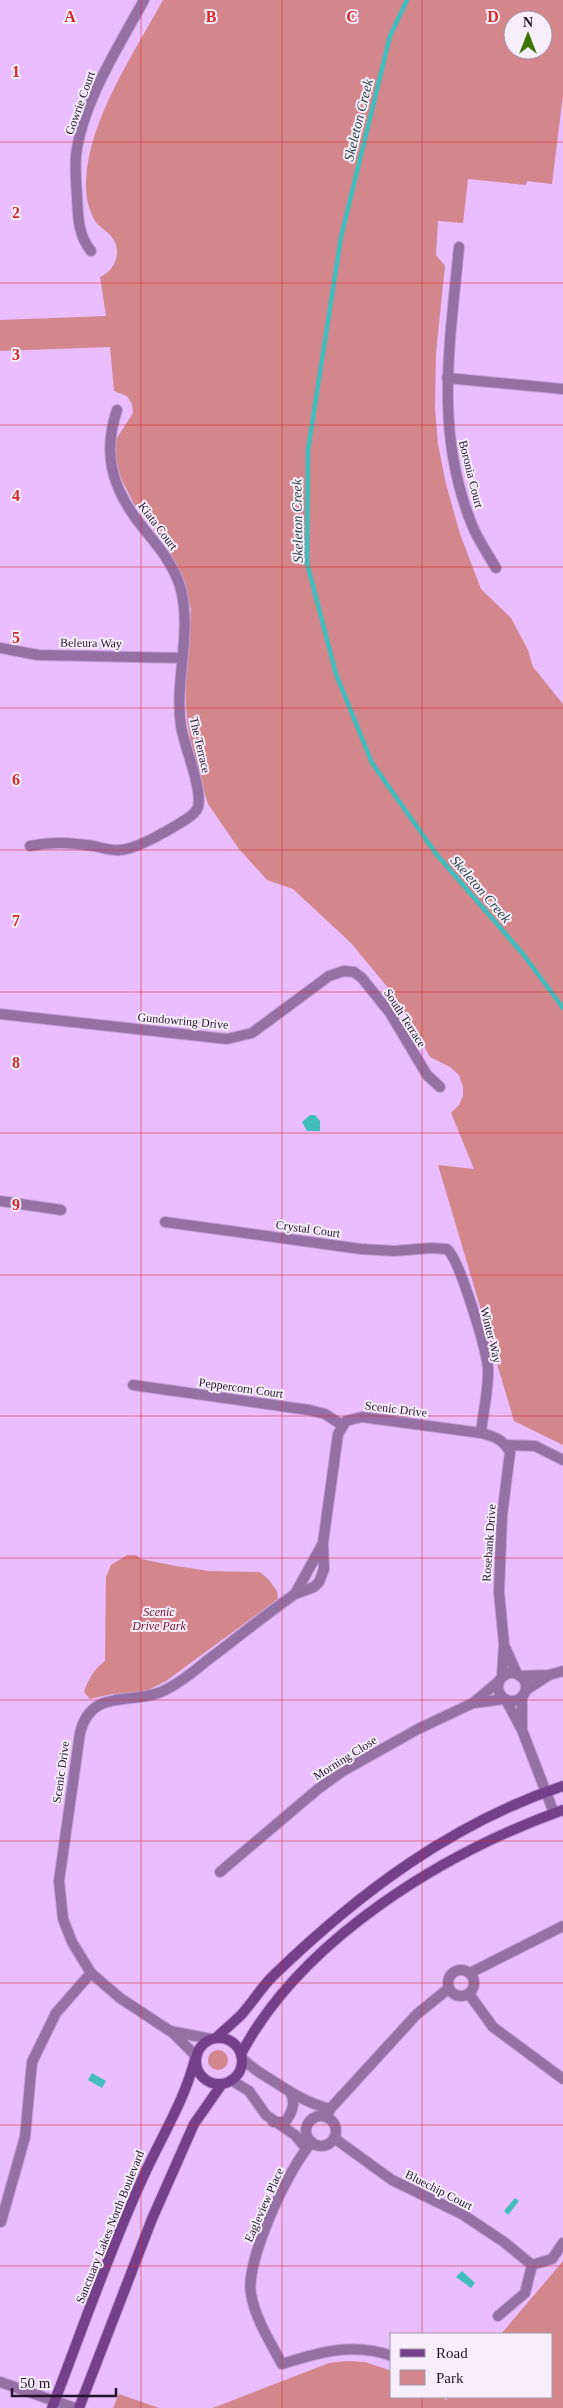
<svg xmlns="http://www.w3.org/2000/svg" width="563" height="2408" font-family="'Times New Roman',serif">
<rect width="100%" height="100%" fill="#e9bdfe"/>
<g fill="#d3868c" fill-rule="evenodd">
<path d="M 163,0 L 563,0 L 563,95 L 552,184 L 527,181 L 526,185 L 468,179 L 463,223 L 438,221 L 436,255 L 445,266 L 436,353 L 435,409 L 438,444 L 446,484 L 460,534 L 481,589 L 511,618 L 528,650 L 533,667 L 563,704 L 563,1445 L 514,1421 L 438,1165 L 474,1169 L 451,1113 L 459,1105 L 463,1096 L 463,1087 L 459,1075 L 450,1067 L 430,1057 L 413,1025 L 389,989 L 351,943 L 293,889 L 267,880 L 239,849 L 208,804 L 193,754 L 187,720 L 185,683 L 191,610 L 184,582 L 168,547 L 134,504 L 121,478 L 117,464 L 115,450 L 117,438 L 133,413 L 132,404 L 127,396 L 114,391 L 110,347 L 0,351 L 0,320 L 106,316 L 100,277 C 116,270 123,250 111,236 C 106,230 99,227 95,221 C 88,209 85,193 86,180 C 89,119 134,53 163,0 ZM 513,20 L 543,20 L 543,50 L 513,50 Z"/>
<path d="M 127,1555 L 136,1555 L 141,1559 L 176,1566 L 209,1571 L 260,1572 L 269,1580 L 277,1591 L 278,1599 L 166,1681 L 144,1692 L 112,1694 L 90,1699 L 84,1692 C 88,1680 94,1669 105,1661 L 106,1577 L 111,1565 Z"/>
<circle cx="218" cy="2060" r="10"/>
<path d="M 563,2261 L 563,2408 L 213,2408 L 329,2363 L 347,2361 L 365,2362 L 392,2371 L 392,2397 L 441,2397 L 446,2400 L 449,2397 L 552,2397 L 552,2334 L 501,2334 Z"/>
<path d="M 119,2394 L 159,2408 L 113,2408 Z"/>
</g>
<g fill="#40bdbc">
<path d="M 310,1115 L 315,1115 L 320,1121 L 320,1131 L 307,1131 L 302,1122 Z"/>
<path d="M 92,2073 L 106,2081 L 102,2088 L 88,2080 Z"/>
<path d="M 515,2198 L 519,2201 L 508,2215 L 504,2211 Z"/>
<path d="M 462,2271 L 475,2283 L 471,2288 L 456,2277 Z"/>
</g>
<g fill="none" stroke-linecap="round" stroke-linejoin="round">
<path stroke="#40bdbc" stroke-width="4.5" d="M 407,0 L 390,36 L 341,237 L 308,450 L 307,563 L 336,674 L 372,763 L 437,855 L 523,954 L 563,1008"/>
<g stroke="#c59ed8" stroke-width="12">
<g id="street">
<path d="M 459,247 C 450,344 434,431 472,525 C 478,540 488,554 496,568"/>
<path d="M 91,251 C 78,235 78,217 77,197 C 76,183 75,168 76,155 C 83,101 119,46 144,0"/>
<path d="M 447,378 L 563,389"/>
<path d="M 0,648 L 38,655 L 181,658"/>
<path d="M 30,846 C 53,841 71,843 94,846 C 102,848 112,851 120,850 C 138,849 169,830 185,820 C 190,817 196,813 198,807 C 203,790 184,746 181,726 C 174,680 193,632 180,586 C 171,559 154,542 137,520 C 111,485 103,452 117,410"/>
<path d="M 0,1014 L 227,1039 L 252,1033 L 329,976 L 344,971 L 354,972 L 362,978 L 390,1013 L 427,1075 L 440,1087"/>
<path d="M 0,1201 L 61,1210"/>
<path d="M 165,1222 L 361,1249 L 394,1251 L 431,1248 L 447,1249 C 460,1260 486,1349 488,1368 C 489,1389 483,1412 481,1433"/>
<path d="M 133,1385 L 309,1410 L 325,1414 L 342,1425"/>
<path d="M 506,1445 L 535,1446 L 563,1460"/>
<path d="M 295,1594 L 322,1545"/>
<path d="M 505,1647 L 517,1674"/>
<circle cx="512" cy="1687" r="14"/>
<path d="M 520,1676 L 549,1675 L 563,1671"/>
<path d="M 526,1690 L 549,1675"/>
<path d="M 522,1697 L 522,1729"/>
<path d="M 506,1700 L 522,1730 L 554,1813"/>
<path d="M 474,1703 L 504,1699"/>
<path d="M 220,1872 L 318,1789 L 343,1771 L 418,1729 L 473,1703 L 499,1681"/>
<circle cx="461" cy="1983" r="13"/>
<path d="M 470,1973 L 563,1926"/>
<path d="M 469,1994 L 493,2027 L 563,2079"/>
<path d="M 171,2031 L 196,2056"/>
<path d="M 211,2039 L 170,2031 L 120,1998 L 91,1973 L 72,1942 L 63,1919 L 59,1881 L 80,1733 C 91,1688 129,1705 161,1692 C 179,1684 194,1671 209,1659 C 237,1638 265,1615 295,1594 L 314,1587 L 319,1582 L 324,1569 L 323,1543 L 338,1434 L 346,1421 L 362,1417 L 481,1433 C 495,1437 503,1439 510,1452 L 502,1516 L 499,1592 L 504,1644 L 502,1677"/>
<path d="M 242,2058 C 251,2068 259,2072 270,2079 C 290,2092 307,2103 330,2109"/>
<path d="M 231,2080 L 249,2091 L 266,2115 L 295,2135 L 306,2148"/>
<circle cx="321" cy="2131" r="15"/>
<path d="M 327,2117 L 330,2109 L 417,2014 L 448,1989"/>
<path d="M 273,2122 L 285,2122 C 292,2113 296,2104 291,2094"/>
<path d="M 334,2138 L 392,2180 L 462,2214 L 504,2242 L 532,2265"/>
<path d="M 312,2142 C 289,2167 245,2261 251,2294 C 255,2318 270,2342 282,2364 C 320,2352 353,2342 392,2356"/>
<path d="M 1,2222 L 25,2137 L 32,2062 L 56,2013 L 91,1973"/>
<path d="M 498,2316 L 525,2293 L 532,2265 L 552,2259 L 563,2243"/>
<path d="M 0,2382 L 75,2408"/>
</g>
</g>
<g stroke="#c59ed8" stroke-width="12">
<g id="secondary">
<circle cx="219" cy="2061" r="23"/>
<path d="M 216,2038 C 224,2030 233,2023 241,2015 C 253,2002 262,1986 275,1974 C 359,1893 452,1823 563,1786"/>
<path d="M 241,2054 C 302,1939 443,1853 563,1810"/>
<path d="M 52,2408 C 81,2333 107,2257 140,2184 C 158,2142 184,2103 195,2059"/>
<path d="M 79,2408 L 152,2219 L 194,2124 L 222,2084"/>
</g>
</g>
<use href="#street" stroke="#9470a4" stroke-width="10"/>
<use href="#secondary" stroke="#753f8c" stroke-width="10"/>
</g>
<path fill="none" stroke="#d62828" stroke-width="1" stroke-opacity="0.55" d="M 141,0 L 141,2408M 282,0 L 282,2408M 422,0 L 422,2334M 0,142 L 563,142M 0,283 L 563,283M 0,425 L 563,425M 0,567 L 563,567M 0,708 L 563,708M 0,850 L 563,850M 0,992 L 563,992M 0,1133 L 563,1133M 0,1275 L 563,1275M 0,1416 L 563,1416M 0,1558 L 563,1558M 0,1700 L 563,1700M 0,1841 L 563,1841M 0,1983 L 563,1983M 0,2125 L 563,2125M 0,2266 L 563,2266M 422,2397 L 422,2408"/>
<g text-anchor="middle" stroke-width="4" stroke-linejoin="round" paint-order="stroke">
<g font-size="12" fill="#23132b" stroke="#f7eefb">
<text transform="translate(80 103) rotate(-70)" y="4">Gowrie Court</text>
<text transform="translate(471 474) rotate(76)" y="4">Boronia Court</text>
<text transform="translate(158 526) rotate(53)" y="4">Kiata Court</text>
<text transform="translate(91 643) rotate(1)" y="4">Beleura Way</text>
<text transform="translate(200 745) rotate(77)" y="4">The Terrace</text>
<text transform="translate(405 1018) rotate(57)" y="4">South Terrace</text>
<text transform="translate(183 1021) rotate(5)" y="4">Gundowring Drive</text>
<text transform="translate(308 1229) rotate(8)" y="4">Crystal Court</text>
<text transform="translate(491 1335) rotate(76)" y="4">Winter Way</text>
<text transform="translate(241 1388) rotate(8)" y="4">Peppercorn Court</text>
<text transform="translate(396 1409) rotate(7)" y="4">Scenic Drive</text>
<text transform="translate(489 1543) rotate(-86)" y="4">Rosebank Drive</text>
<text transform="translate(345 1758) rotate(-32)" y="4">Morning Close</text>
<text transform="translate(61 1772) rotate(-82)" y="4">Scenic Drive</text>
<text transform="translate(439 2190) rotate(27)" y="4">Bluechip Court</text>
<text transform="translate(264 2205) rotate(-66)" y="4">Eagleview Place</text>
<text transform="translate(110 2227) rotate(-68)" y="4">Sanctuary Lakes North Boulevard</text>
</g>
<g font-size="12" font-style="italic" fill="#731027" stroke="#f7eefb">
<text x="159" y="1616">Scenic<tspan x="159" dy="14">Drive Park</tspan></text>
</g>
<g font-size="14" font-style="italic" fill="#274242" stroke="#f7eefb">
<text transform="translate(358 120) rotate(-76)" y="5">Skeleton Creek</text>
<text transform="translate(297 521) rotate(-91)" y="5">Skeleton Creek</text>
<text transform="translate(481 889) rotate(49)" y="5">Skeleton Creek</text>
</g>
</g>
<g font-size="16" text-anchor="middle" font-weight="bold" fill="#d62828" stroke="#f7eefb" stroke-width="4" stroke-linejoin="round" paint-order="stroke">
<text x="70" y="22">A</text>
<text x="211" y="22">B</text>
<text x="352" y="22">C</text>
<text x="493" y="22">D</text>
<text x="16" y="77">1</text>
<text x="16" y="218">2</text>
<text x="16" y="360">3</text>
<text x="16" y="501">4</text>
<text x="16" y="643">5</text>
<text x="16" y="785">6</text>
<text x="16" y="926">7</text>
<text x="16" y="1068">8</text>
<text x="16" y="1210">9</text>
</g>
<rect x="390" y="2333" width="162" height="65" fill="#f7eefb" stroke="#a296a8"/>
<rect x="400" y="2349" width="25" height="8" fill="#753f8c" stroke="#a296a8"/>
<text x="436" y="2358" font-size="15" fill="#23132b">Road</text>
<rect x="400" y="2370" width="25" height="15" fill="#d3868c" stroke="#a296a8"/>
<text x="436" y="2383" font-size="15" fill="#23132b">Park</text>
<g transform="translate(528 35)"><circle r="24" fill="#f7eefb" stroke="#a296a8"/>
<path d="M0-4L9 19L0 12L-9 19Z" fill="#3d7505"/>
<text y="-8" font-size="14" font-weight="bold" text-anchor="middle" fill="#23132b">N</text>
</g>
<path d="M12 2388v8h104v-8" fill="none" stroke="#23132b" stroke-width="2.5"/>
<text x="20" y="2388" font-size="15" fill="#23132b" stroke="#f7eefb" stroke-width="4" paint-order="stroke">50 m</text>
</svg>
